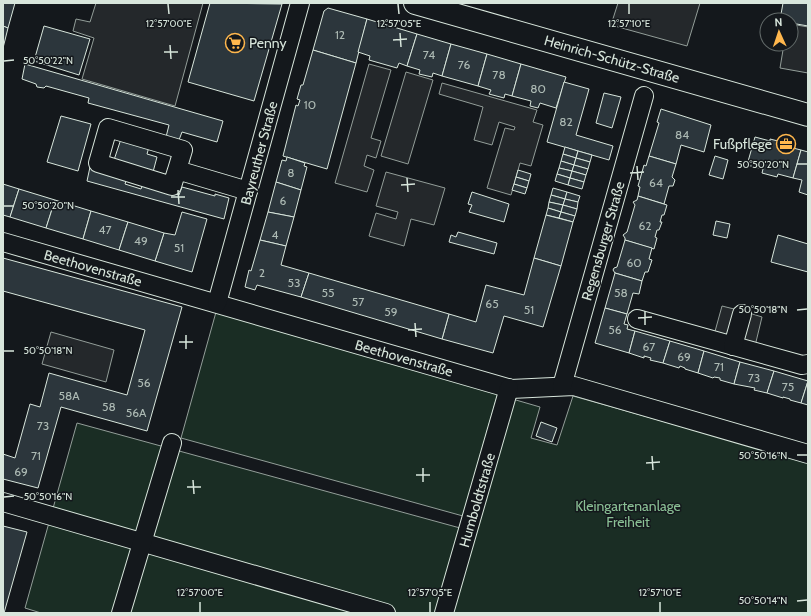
<svg xmlns="http://www.w3.org/2000/svg" width="811" height="616" font-family="Cabin,sans-serif">
<rect width="100%" height="100%" fill="#14181c"/>
<g fill="#1a2d24" stroke="#939e99">
<path d="M 216,312 L 498,393 L 463,516 L 181,438 Z"/>
<path d="M 573,396 L 808,462 L 808,613 L 41,613 L 25,608 L 77,423 L 471,531 L 509,398 L 540,407 L 531,438 L 557,445 Z"/>
</g>
<g fill="#24282b" stroke="#939e99">
<path d="M 96,3 L 203,3 L 175,106 L 82,79 L 94,38 L 73,31 L 76,19 L 90,22 Z"/>
<path d="M 618,3 L 700,3 L 687,46 L 611,25 Z"/>
<path d="M 791,24 L 808,27 L 808,73 L 780,68 L 784,44 L 791,44 Z"/>
<path d="M 369,64 L 391,70 L 371,138 L 381,141 L 376,158 L 367,155 L 364,166 L 374,170 L 367,192 L 335,183 Z"/>
<path d="M 406,72 L 433,80 L 408,164 L 381,156 Z"/>
<path d="M 442,83 L 537,110 L 533,122 L 543,125 L 531,166 L 520,163 L 511,195 L 487,188 L 505,128 L 514,130 L 515,127 L 499,122 L 492,145 L 474,140 L 483,107 L 439,94 Z"/>
<path d="M 386,172 L 445,188 L 434,225 L 411,219 L 404,246 L 369,236 L 376,213 L 396,219 L 398,212 L 376,206 Z"/>
<path d="M 722,306 L 738,310 L 731,340 L 714,335 Z"/>
<path d="M 746,312 L 762,317 L 755,346 L 738,342 Z"/>
<path d="M 51,332 L 114,350 L 106,382 L 42,364 Z"/>
</g>
<g fill="#2c363c" stroke="#d8e6dc">
<path d="M 3,3 L 15,3 L 8,28 L 3,26 Z"/>
<path d="M 210,3 L 282,4 L 254,101 L 188,82 Z"/>
<path d="M 783,3 L 808,3 L 808,26 L 791,23 L 791,20 L 780,20 Z"/>
<path d="M 328,8 L 367,19 L 356,63 L 313,50 L 324,11 Z"/>
<path d="M 367,19 L 417,34 L 407,66 L 399,63 L 397,68 L 369,60 L 370,56 L 358,52 Z"/>
<path d="M 3,26 L 8,28 L 3,48 Z"/>
<path d="M 44,26 L 90,39 L 79,75 L 34,61 Z"/>
<path d="M 417,34 L 451,44 L 442,76 L 433,73 L 432,77 L 419,74 L 420,70 L 407,66 Z"/>
<path d="M 451,44 L 487,54 L 478,86 L 442,76 Z"/>
<path d="M 313,50 L 356,63 L 327,169 L 283,156 L 296,105 L 298,106 L 300,100 L 297,99 L 301,85 L 303,85 Z"/>
<path d="M 487,54 L 521,64 L 512,96 L 505,94 L 504,98 L 489,94 L 491,90 L 478,86 Z"/>
<path d="M 25,64 L 223,121 L 217,142 L 182,132 L 179,140 L 166,137 L 169,125 L 88,103 L 89,98 L 46,86 L 44,88 L 37,87 L 36,84 L 22,79 Z"/>
<path d="M 521,64 L 566,77 L 556,108 L 540,103 L 538,108 L 530,106 L 531,101 L 512,96 Z"/>
<path d="M 564,82 L 589,89 L 576,135 L 613,146 L 609,160 L 547,142 Z"/>
<path d="M 604,93 L 621,97 L 612,128 L 596,123 Z"/>
<path d="M 661,109 L 711,125 L 704,152 L 681,145 L 676,164 L 649,156 L 659,123 L 657,122 Z"/>
<path d="M 61,116 L 91,124 L 78,171 L 47,162 Z"/>
<path d="M 755,137 L 770,141 L 770,139 L 782,142 L 781,145 L 801,150 L 793,178 L 778,174 L 777,177 L 762,173 L 763,169 L 747,165 Z"/>
<path d="M 121,139 L 149,147 L 147,154 L 157,157 L 153,172 L 114,160 Z"/>
<path d="M 565,147 L 578,151 L 576,158 L 563,154 Z"/>
<path d="M 801,150 L 808,152 L 808,195 L 799,192 L 802,180 L 793,178 Z"/>
<path d="M 578,151 L 592,155 L 590,162 L 576,158 Z"/>
<path d="M 563,154 L 576,158 L 574,165 L 561,161 Z"/>
<path d="M 649,156 L 676,164 L 672,177 L 675,180 L 673,186 L 669,186 L 664,204 L 638,196 L 640,187 L 638,186 L 644,165 L 646,166 Z"/>
<path d="M 715,156 L 728,160 L 723,179 L 709,175 Z"/>
<path d="M 287,157 L 305,163 L 304,166 L 307,167 L 301,190 L 276,182 L 282,160 L 286,161 Z"/>
<path d="M 576,158 L 590,162 L 588,169 L 574,165 Z"/>
<path d="M 561,161 L 574,165 L 572,171 L 559,168 Z"/>
<path d="M 574,165 L 588,169 L 586,175 L 572,171 Z"/>
<path d="M 90,167 L 127,178 L 125,184 L 141,189 L 143,184 L 179,195 L 182,187 L 215,196 L 215,194 L 229,198 L 224,219 L 87,181 Z"/>
<path d="M 559,168 L 572,171 L 570,178 L 557,174 Z"/>
<path d="M 518,170 L 531,174 L 529,181 L 516,177 Z"/>
<path d="M 572,171 L 586,175 L 584,182 L 570,178 Z"/>
<path d="M 557,174 L 570,178 L 568,185 L 555,181 Z"/>
<path d="M 516,177 L 529,181 L 527,188 L 514,184 Z"/>
<path d="M 570,178 L 584,182 L 582,189 L 568,185 Z"/>
<path d="M 276,182 L 301,190 L 294,217 L 268,212 Z"/>
<path d="M 3,184 L 19,189 L 10,217 L 3,215 Z"/>
<path d="M 514,184 L 527,188 L 525,194 L 512,190 Z"/>
<path d="M 553,188 L 567,192 L 565,199 L 551,195 Z"/>
<path d="M 19,189 L 55,200 L 46,228 L 10,217 Z"/>
<path d="M 472,192 L 509,204 L 504,222 L 469,212 L 472,205 L 468,204 Z"/>
<path d="M 567,192 L 580,196 L 578,202 L 565,199 Z"/>
<path d="M 551,195 L 565,199 L 563,205 L 549,202 Z"/>
<path d="M 638,196 L 667,205 L 664,215 L 662,215 L 660,222 L 662,222 L 659,230 L 657,230 L 655,237 L 657,238 L 654,249 L 625,240 L 625,238 L 623,235 L 627,232 L 635,205 L 633,202 L 637,200 Z"/>
<path d="M 565,199 L 578,202 L 577,209 L 563,205 Z"/>
<path d="M 55,200 L 91,211 L 83,239 L 46,228 Z"/>
<path d="M 549,202 L 563,205 L 561,212 L 548,208 Z"/>
<path d="M 563,205 L 577,209 L 575,216 L 561,212 Z"/>
<path d="M 548,208 L 561,212 L 559,218 L 546,215 Z"/>
<path d="M 91,211 L 128,222 L 119,250 L 83,239 Z"/>
<path d="M 182,212 L 207,219 L 192,272 L 155,261 L 164,233 L 175,235 Z"/>
<path d="M 268,212 L 294,217 L 286,246 L 260,240 Z"/>
<path d="M 561,212 L 575,216 L 573,222 L 559,218 Z"/>
<path d="M 546,215 L 573,222 L 561,266 L 534,258 Z"/>
<path d="M 716,221 L 730,224 L 727,238 L 713,235 Z"/>
<path d="M 128,222 L 164,233 L 155,261 L 119,250 Z"/>
<path d="M 458,232 L 497,243 L 494,254 L 449,242 L 451,235 L 456,237 Z"/>
<path d="M 778,235 L 808,244 L 808,272 L 771,262 Z"/>
<path d="M 260,240 L 286,246 L 281,265 L 309,273 L 301,297 L 257,285 L 255,290 L 245,287 L 249,270 L 251,271 Z"/>
<path d="M 625,240 L 652,248 L 649,259 L 652,260 L 648,272 L 645,272 L 642,281 L 615,273 L 613,270 L 614,268 L 617,267 Z"/>
<path d="M 3,258 L 182,307 L 147,431 L 61,407 L 38,488 L 3,479 L 3,454 L 15,458 L 30,404 L 40,407 L 49,373 L 127,395 L 145,330 L 3,291 Z"/>
<path d="M 534,258 L 561,266 L 543,327 L 504,316 L 493,353 L 442,339 L 449,314 L 476,322 L 486,285 L 524,295 Z"/>
<path d="M 309,273 L 449,314 L 442,339 L 301,297 Z"/>
<path d="M 615,273 L 642,281 L 639,294 L 633,293 L 627,314 L 605,308 Z"/>
<path d="M 605,308 L 627,314 L 624,324 L 628,325 L 627,329 L 635,331 L 629,353 L 595,343 Z"/>
<path d="M 635,331 L 670,341 L 663,363 L 650,360 L 651,358 L 644,356 L 644,358 L 629,353 Z"/>
<path d="M 670,341 L 704,351 L 698,373 L 685,369 L 685,368 L 680,366 L 679,368 L 663,363 Z"/>
<path d="M 704,351 L 740,362 L 734,384 L 720,380 L 720,378 L 714,377 L 713,378 L 698,373 Z"/>
<path d="M 740,362 L 774,371 L 767,393 L 754,390 L 755,388 L 734,384 Z"/>
<path d="M 774,371 L 808,381 L 801,403 L 790,400 L 790,399 L 783,397 L 783,398 L 767,393 Z"/>
<path d="M 808,381 L 808,405 L 801,403 Z"/>
<path d="M 541,422 L 557,428 L 552,442 L 536,436 Z"/>
<path d="M 3,526 L 27,532 L 4,613 L 3,613 Z"/>
</g>
<g fill="none" stroke-linecap="round" stroke-linejoin="round">
<g stroke="#d8e6dc" stroke-width="20">
<g id="minor">
<path d="M 177,170 L 172,186 L 98,163 L 108,128 L 183,150 L 177,170 L 248,191"/>
<path d="M 3,242 L 511,389 L 574,386 L 808,454"/>
<path d="M 217,303 L 300,3"/>
<path d="M 637,319 L 802,365 L 808,364"/>
<path d="M 733,346 L 742,314"/>
<path d="M 562,386 L 644,96"/>
<path d="M 3,502 L 386,613"/>
<path d="M 121,613 L 172,443"/>
<path d="M 444,613 L 509,388"/>
</g>
</g>
<g stroke="#d8e6dc" stroke-width="24">
<path id="major" d="M 415,3 L 808,115"/>
</g>
<use href="#minor" stroke="#14181c" stroke-width="18"/>
<use href="#major" stroke="#14181c" stroke-width="22"/>
</g>
<path fill="none" stroke="#d8e6dc" stroke-width="1.5" d="M 168,4 L 169,14M 398,4 L 399,14M 629,4 L 629,14M 400,33 L 401,47M 393,40 L 407,39M 170,45 L 171,59M 164,52 L 178,52M 4,61 L 14,60M 797,164 L 807,164M 637,166 L 638,180M 630,173 L 644,172M 407,178 L 408,192M 401,185 L 415,184M 178,190 L 179,204M 171,197 L 185,197M 4,206 L 14,206M 797,310 L 807,309M 645,311 L 645,325M 638,318 L 652,317M 415,323 L 416,337M 408,330 L 422,329M 186,335 L 186,349M 179,342 L 193,342M 4,351 L 14,351M 797,455 L 807,455M 652,456 L 653,470M 646,463 L 660,462M 423,468 L 423,482M 416,475 L 430,475M 193,480 L 194,494M 187,487 L 201,487M 4,497 L 14,496M 797,601 L 807,600M 200,602 L 200,612M 430,602 L 430,612M 660,602 L 660,612"/>
<defs>
<g id="supermarket-ring" transform="scale(1)"><circle r="9.5" fill="#14181c" stroke="#ffb74d" stroke-width="1.5"/><path d="M-6-5.5h2.5l.6 2H6L4.5 2H-2.5L-4.4-4H-6ZM-1.5 3.2a1.3 1.3 0 1 0 .1 0ZM3 3.2a1.3 1.3 0 1 0 .1 0Z" fill="#ffb74d"/></g>
<g id="office-ring" transform="scale(1)"><circle r="9.5" fill="#14181c" stroke="#ffb74d" stroke-width="1.5"/><path d="M-6-3h4V-5.5h4V-3h4V5H-6ZM-1-4.5V-3h2v-1.5ZM-6 0V1H6V0Z" fill="#ffb74d"/></g>
</defs>
<g fill-rule="evenodd">
<use href="#supermarket-ring" x="235" y="43"/>
<use href="#office-ring" x="786" y="144"/>
</g>
<g text-anchor="middle" stroke-width="3" stroke-linejoin="round" paint-order="stroke">
<g font-size="12" fill="#adbab4">
<text x="340" y="39">12</text>
<text x="429" y="59">74</text>
<text x="464" y="69">76</text>
<text x="499" y="79">78</text>
<text x="538" y="93">80</text>
<text x="310" y="109">10</text>
<text x="566" y="126">82</text>
<text x="682" y="139">84</text>
<text x="291" y="177">8</text>
<text x="656" y="187">64</text>
<text x="283" y="205">6</text>
<text x="645" y="230">62</text>
<text x="105" y="234">47</text>
<text x="275" y="239">4</text>
<text x="141" y="245">49</text>
<text x="179" y="252">51</text>
<text x="634" y="267">60</text>
<text x="262" y="277">2</text>
<text x="294" y="287">53</text>
<text x="328" y="297">55</text>
<text x="621" y="297">58</text>
<text x="358" y="306">57</text>
<text x="492" y="308">65</text>
<text x="529" y="314">51</text>
<text x="391" y="316">59</text>
<text x="615" y="334">56</text>
<text x="649" y="351">67</text>
<text x="684" y="361">69</text>
<text x="719" y="371">71</text>
<text x="754" y="382">73</text>
<text x="144" y="387">56</text>
<text x="788" y="391">75</text>
<text x="69" y="400">58A</text>
<text x="109" y="411">58</text>
<text x="136" y="417">56A</text>
<text x="43" y="430">73</text>
<text x="36" y="460">71</text>
<text x="21" y="476">69</text>
</g>
<g font-size="14" fill="#d8e6dc" stroke="#14181c" text-anchor="start">
<text x="249" y="48">Penny</text>
<text x="772" y="149" text-anchor="end">Fußpflege</text>
</g>
<g font-size="14" fill="#d8e6dc" stroke="#14181c">
<text transform="translate(612 59) rotate(16)" y="5">Heinrich-Schütz-Straße</text>
<text transform="translate(259 153) rotate(-75)" y="5">Bayreuther Straße</text>
<text transform="translate(603 241) rotate(-74)" y="5">Regensburger Straße</text>
<text transform="translate(93 268) rotate(16)" y="5">Beethovenstraße</text>
<text transform="translate(404 358) rotate(16)" y="5">Beethovenstraße</text>
<text transform="translate(477 500) rotate(-74)" y="5">Humboldtstraße</text>
</g>
<g font-size="14" fill="#8ac095" stroke="#14181c">
<text x="628" y="511">Kleingartenanlage<tspan x="628" dy="16">Freiheit</tspan></text>
</g>
</g>
<g font-size="10" text-anchor="middle" fill="#d8e6dc" stroke="#14181c" stroke-width="3" stroke-linejoin="round" paint-order="stroke">
<text x="169" y="27">12°57'00"E</text>
<text x="399" y="27">12°57'05"E</text>
<text x="629" y="27">12°57'10"E</text>
<text x="48" y="64">50°50'22"N</text>
<text x="763" y="168">50°50'20"N</text>
<text x="48" y="209">50°50'20"N</text>
<text x="763" y="313">50°50'18"N</text>
<text x="48" y="354">50°50'18"N</text>
<text x="763" y="459">50°50'16"N</text>
<text x="48" y="500">50°50'16"N</text>
<text x="200" y="596">12°57'00"E</text>
<text x="430" y="596">12°57'05"E</text>
<text x="660" y="596">12°57'10"E</text>
<text x="763" y="604">50°50'14"N</text>
</g>
<rect width="811" height="616" fill="none" stroke="#d8e6dc" stroke-width="8"/>
<g transform="translate(779 32) rotate(357)"><circle r="19" fill="#14181c" stroke="#626a69"/>
<path d="M0-3L7 15L0 10L-7 15Z" fill="#ffb74d"/>
<text y="-6" font-size="11" font-weight="bold" text-anchor="middle" fill="#d8e6dc">N</text>
</g>
</svg>
